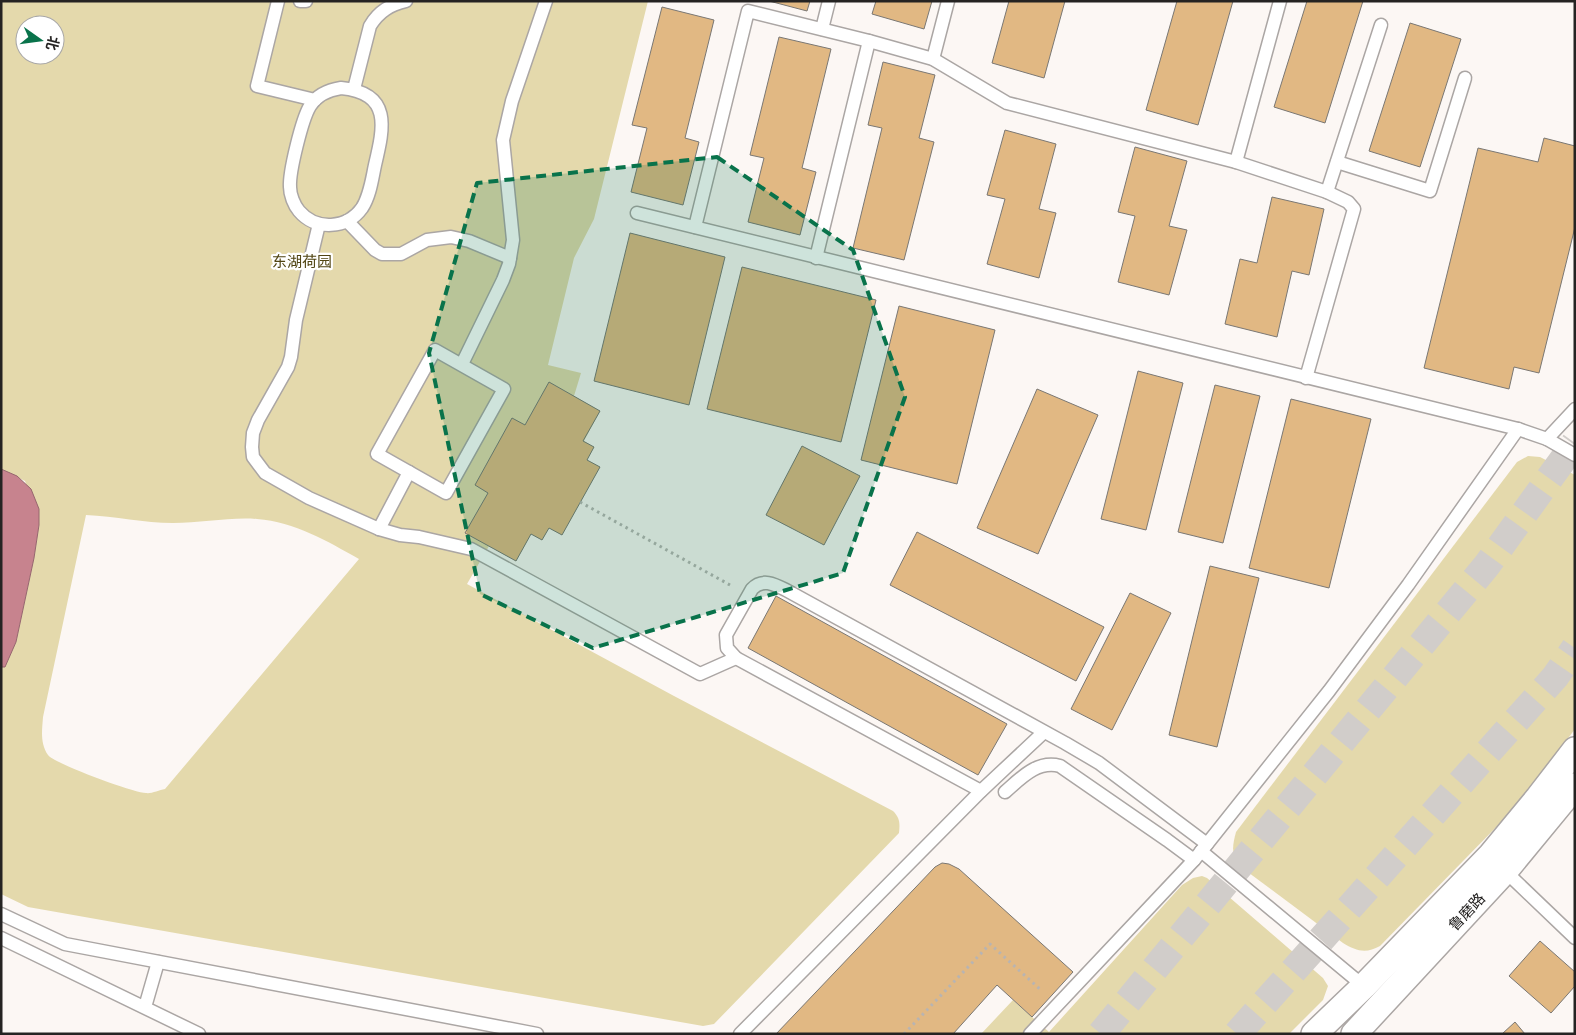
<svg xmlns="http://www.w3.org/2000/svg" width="1576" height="1035" font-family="'Public Sans','Noto Sans SC',sans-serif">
<rect width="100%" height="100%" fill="#fcf7f4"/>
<g fill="#e4d9ac" fill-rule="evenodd">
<path d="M 1,1 L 648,1 L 594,219 L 574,258 L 548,365 L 581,373 L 574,396 L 600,411 L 584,441 L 594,447 L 587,460 L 600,467 L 562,535 L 549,528 L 542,540 L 531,534 L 516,561 L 489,546 L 467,584 L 674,696 L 893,811 C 900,818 900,823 899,833 L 714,1024 L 703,1026 L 28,907 L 1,894 L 1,667 L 5,666 L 16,642 L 34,558 L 39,525 L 25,481 L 1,469 ZM 25,25 L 55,25 L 55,55 L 25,55 ZM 86,515 C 115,516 144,523 173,523 C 201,523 230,517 257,519 C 295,522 327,541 359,559 L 165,789 C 159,790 151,794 146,793 C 134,793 53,763 48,755 C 40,743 42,731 43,717 Z"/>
<path d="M 1528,456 L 1540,457 L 1575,475 L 1575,729 L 1532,786 L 1508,815 L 1380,946 C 1366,954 1356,951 1343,943 L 1241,867 C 1231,855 1232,847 1236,832 L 1517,462 Z"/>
<path d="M 1202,876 L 1207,878 L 1323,978 L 1328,986 L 1323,1000 L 1289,1034 L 981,1034 L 1013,1000 L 1049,1032 L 1182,885 L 1193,878 Z"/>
</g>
<path fill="#c7838e" stroke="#96666e" d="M 1,469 L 17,476 L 31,489 L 39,509 L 39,525 L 34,558 L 16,642 L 5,667 L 1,667 Z"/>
<g fill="#e1b883" stroke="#7a7773">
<path d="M 769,1 L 810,1 L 807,11 Z"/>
<path d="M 876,1 L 932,1 L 924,29 L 872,14 Z"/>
<path d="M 1009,1 L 1065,1 L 1044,78 L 992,63 Z"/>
<path d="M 1177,1 L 1233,1 L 1198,125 L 1146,110 Z"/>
<path d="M 1307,1 L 1363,1 L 1325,123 L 1274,107 Z"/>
<path d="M 662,7 L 714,20 L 685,138 L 699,142 L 683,205 L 631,192 L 647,128 L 632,125 Z"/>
<path d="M 1410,23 L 1461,39 L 1420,167 L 1369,151 Z"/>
<path d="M 779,37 L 831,49 L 802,168 L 816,172 L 800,235 L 748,222 L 764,158 L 750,155 Z"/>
<path d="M 883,62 L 935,75 L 919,138 L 934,142 L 904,260 L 853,248 L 882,128 L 868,125 Z"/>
<path d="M 1005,130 L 1056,144 L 1039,209 L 1056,213 L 1039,278 L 987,264 L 1005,199 L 987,195 Z"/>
<path d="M 1544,138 L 1575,146 L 1575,227 L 1539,373 L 1514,367 L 1509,389 L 1424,368 L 1478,148 L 1538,162 Z"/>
<path d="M 1135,147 L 1187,161 L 1169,226 L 1187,230 L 1169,295 L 1118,282 L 1135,216 L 1118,212 Z"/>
<path d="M 1272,197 L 1324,209 L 1309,275 L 1292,271 L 1277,337 L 1225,324 L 1240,259 L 1257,263 Z"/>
<path d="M 630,233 L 725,257 L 689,405 L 594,381 Z"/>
<path d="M 742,267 L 876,300 L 841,442 L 707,409 Z"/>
<path d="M 899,306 L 995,330 L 957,484 L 861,460 Z"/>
<path d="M 1138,371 L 1183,383 L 1146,530 L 1101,519 Z"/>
<path d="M 549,382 L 600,411 L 583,441 L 594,447 L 587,460 L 600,467 L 562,535 L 549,528 L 542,540 L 531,534 L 516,561 L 465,533 L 488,493 L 475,485 L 512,418 L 525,425 Z"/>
<path d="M 1215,385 L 1260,396 L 1223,543 L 1178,532 Z"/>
<path d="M 1037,389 L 1098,415 L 1038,554 L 977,528 Z"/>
<path d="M 1291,399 L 1371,419 L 1329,588 L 1249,568 Z"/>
<path d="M 802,446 L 860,476 L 824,545 L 766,515 Z"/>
<path d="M 917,532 L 1104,627 L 1076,681 L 890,585 Z"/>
<path d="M 1210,566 L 1259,578 L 1217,747 L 1169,735 Z"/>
<path d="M 1130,593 L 1171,613 L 1112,730 L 1071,709 Z"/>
<path d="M 776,596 L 1007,724 L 978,775 L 748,648 Z"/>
<path d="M 942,863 L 949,864 L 959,869 L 1073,972 L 1032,1017 L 997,985 L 953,1034 L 776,1034 L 935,867 Z"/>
<path d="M 1540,941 L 1575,972 L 1575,986 L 1551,1013 L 1509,976 Z"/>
<path d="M 1515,1022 L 1525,1034 L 1502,1034 Z"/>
</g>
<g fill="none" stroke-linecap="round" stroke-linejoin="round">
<g stroke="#d1cdca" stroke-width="28" stroke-dasharray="28 14" stroke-linecap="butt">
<path d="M 1101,1034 L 1487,565 L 1575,443"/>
<path d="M 1237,1034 L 1555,677 L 1575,648"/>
</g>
<g stroke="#aba6a4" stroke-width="15">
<g id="service">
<path d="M 278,1 L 257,86 L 315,100"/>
<path d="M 300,1 L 306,1"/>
<path d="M 822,29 L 829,1"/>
<path d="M 933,59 L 948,1"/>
<path d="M 341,88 C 392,93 384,127 375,165 C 372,179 370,196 362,208 C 347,229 316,231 299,211 C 294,205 290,195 290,187 C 289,172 302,119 310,106 C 317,95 328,90 341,88 Z"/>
<path d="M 354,89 L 370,26 C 379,11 390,5 406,1"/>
<path d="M 1236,162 L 1280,1"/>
<path d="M 1337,162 L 1430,191 L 1465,78"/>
<path d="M 1327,192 L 1381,25"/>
<path d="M 637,213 L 1518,429 L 1547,439 L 1575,455"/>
<path d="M 347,221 L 375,250 L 382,254 L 401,254 L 427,240 L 451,237 L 469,241 L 510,258"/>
<path d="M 319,224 L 296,320 L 291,357 L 288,367 L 258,420 L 253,433 L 252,447 L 253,457 L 265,473 L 309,498 L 379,529 L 400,535 L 419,537 L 471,549 L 700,674 L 736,658"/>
<path d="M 695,227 L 748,11 L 869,41 L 933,59 L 1007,103 L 1236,162 L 1327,192 L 1348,202 L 1354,209 L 1306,378"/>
<path d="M 816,258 L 869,41"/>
<path d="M 435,350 L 504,389 L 446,493 L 377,454 Z"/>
<path d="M 462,364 L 503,280 L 509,264 L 513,240 L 503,140 L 512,101 L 546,1"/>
<path d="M 1547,439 L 1575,409"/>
<path d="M 379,529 L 409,472"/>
<path d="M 981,791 L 736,658 L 727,648 L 726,635 L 752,589 C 762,578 774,584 786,590 L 1065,743 L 1099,763 L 1207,844"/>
<path d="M 1005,792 C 1021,778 1037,760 1060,766 L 1167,840 L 1194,860"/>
<path d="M 1201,851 L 1366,988"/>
<path d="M 1505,871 L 1575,938"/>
<path d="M 1,914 L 65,944 L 537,1034"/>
<path d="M 1,938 L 199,1034"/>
<path d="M 145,1007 L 158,962"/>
<path d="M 740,1034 L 981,791 L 1044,732"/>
<path d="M 1030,1034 L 1194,860 L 1207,844 L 1329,691 L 1408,585 L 1518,429"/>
</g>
</g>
<g stroke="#aba6a4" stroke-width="28">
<g id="minor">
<path d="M 1314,1034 L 1364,986 L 1491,855 L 1538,798 L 1575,750"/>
<path d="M 1354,1034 L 1505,871 L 1575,786"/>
</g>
</g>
<g stroke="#b8b4b2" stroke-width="3" stroke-dasharray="2.5 4" stroke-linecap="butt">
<path d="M 580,502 L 730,585"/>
<path d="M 904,1034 L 990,944 L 1042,991"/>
</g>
<use href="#service" stroke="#fff" stroke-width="12"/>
<use href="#minor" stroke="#fff" stroke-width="25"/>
</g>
<path fill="#09734b" fill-opacity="0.2" stroke="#09734b" stroke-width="4" stroke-dasharray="10 6" stroke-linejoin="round" d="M 717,157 L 853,250 L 905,397 L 843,573 L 593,648 L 480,594 L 429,353 L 477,183 Z"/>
<g text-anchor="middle" stroke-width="4.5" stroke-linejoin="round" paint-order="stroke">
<g font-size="15" fill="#514513" stroke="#fff">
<text x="302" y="267">东湖荷园</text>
</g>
<g font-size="15" fill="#252322" stroke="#fff">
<text transform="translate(1467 912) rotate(-47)" y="5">鲁磨路</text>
</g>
</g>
<rect width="1576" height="1035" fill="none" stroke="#252322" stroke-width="5"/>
<g transform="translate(40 40) rotate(104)"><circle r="24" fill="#ffffff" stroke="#a8a7a7"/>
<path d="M0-4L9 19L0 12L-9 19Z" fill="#09734b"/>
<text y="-8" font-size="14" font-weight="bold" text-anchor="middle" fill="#252322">北</text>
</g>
</svg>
